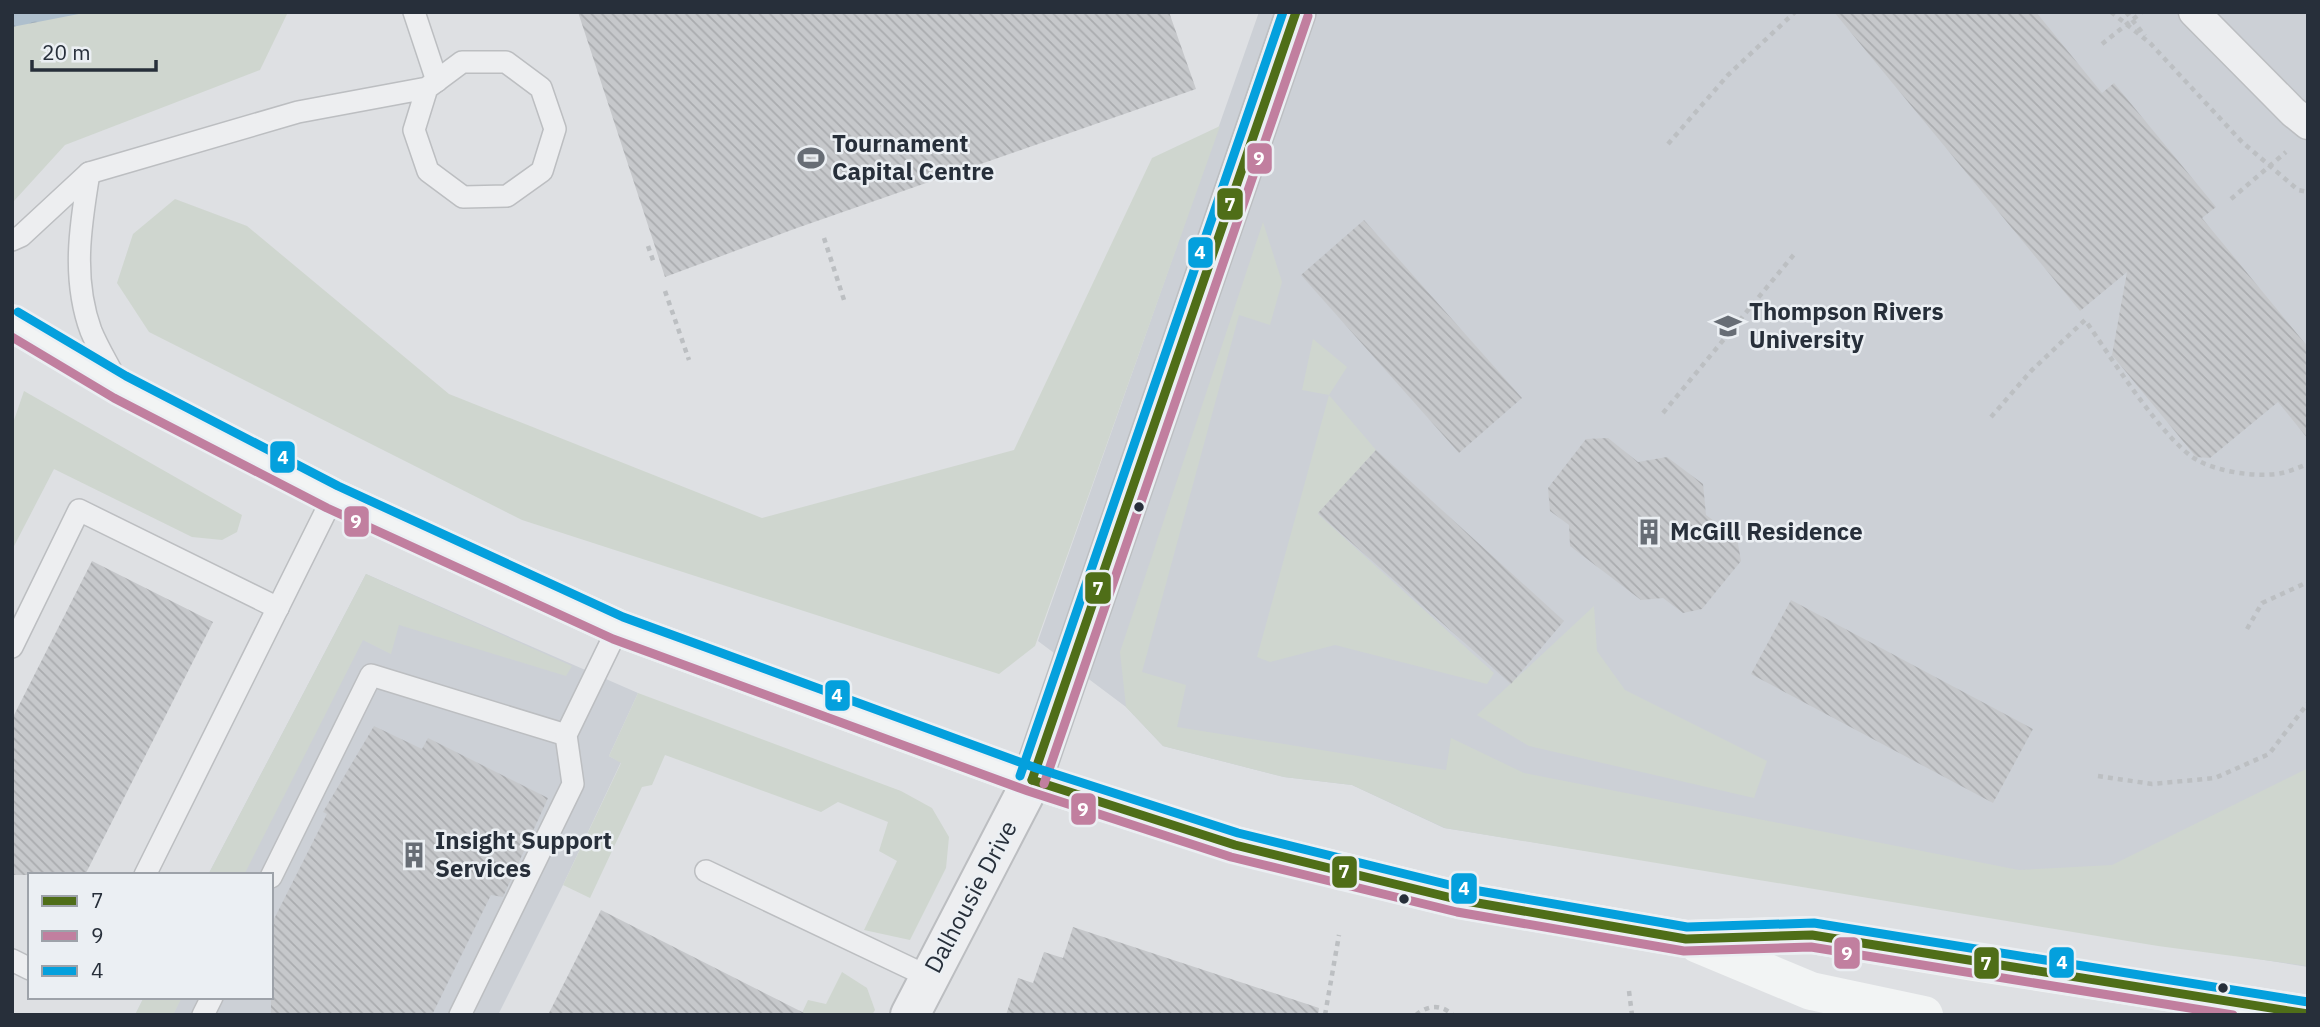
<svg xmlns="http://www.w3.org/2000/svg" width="2320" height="1027" font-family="'IBM Plex Sans',sans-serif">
<defs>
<pattern id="water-waves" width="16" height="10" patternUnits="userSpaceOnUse" patternTransform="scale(1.75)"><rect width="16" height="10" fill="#aebfcd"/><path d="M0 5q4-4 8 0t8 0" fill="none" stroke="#96a4b1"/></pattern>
<pattern id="building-back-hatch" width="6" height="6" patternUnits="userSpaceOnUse" patternTransform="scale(1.75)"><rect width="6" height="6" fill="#c6c8cb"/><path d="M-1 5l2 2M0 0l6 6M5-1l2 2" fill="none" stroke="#aaacaf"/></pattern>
</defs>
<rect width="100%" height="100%" fill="#dee0e3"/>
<g fill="#ccd0d6">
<path d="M 1259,12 L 2308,12 L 2308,967 L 1444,828 L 1352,785 L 1284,777 L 1163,746 L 1126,707 L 1038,641 Z"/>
<path d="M 366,574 L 638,693 L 609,756 L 621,762 L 563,885 L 498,1015 L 135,1015 L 144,997 L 271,997 L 271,875 L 208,875 Z"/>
</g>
<g fill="#cfd6cf">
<path d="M 12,12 L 288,12 L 260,70 L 65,145 L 14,201 Z"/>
<path d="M 1220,126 L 1035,646 L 999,674 L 522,520 L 149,332 L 117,283 L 133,234 L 175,199 L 247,226 L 449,394 L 762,518 L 1014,450 L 1152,158 Z"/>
<path d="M 1263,222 L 1282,282 L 1270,325 L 1239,315 L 1142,672 L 1186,685 L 1177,727 L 1446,770 L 1451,738 L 1524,773 L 2019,870 L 2112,865 L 2308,768 L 2308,966 L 2158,946 L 1445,828 L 1352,785 L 1284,777 L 1163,746 L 1126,707 L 1120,652 Z"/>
<path d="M 1313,339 L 1347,367 L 1329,395 L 1376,450 L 1318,514 L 1494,673 L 1487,684 L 1335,645 L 1270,662 L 1257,657 L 1329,395 L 1302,390 Z"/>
<path d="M 24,391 L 242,515 L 237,532 L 222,540 L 192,537 L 54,469 L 12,550 L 12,426 Z"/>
<path d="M 366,574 L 572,666 L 566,676 L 399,625 L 391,654 L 363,640 L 244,875 L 208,875 Z"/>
<path d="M 1594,606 L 1597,651 L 1625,690 L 1767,761 L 1754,798 L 1529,746 L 1477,715 Z"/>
<path d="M 638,693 L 901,791 L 932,808 L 949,837 L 946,868 L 910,940 L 864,930 L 897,861 L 879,851 L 888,822 L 838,802 L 821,812 L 665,755 L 652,785 L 642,787 L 590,898 L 563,885 L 621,763 L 609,756 Z"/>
<path d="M 842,972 L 867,988 L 875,1010 L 872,1015 L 801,1015 L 808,1000 L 826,1004 Z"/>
<path d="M 144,997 L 182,997 L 173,1015 L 135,1015 Z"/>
</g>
<path fill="url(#water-waves)" d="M 12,12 L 89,12 L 12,27 Z"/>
<g fill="url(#building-back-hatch)">
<path d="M 578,12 L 1169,12 L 1196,89 L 797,228 L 665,277 Z"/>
<path d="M 1834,12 L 2036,12 L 2102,93 L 2114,83 L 2216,207 L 2202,218 L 2308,347 L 2308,439 L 2278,402 L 2210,458 L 2196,457 L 2112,355 L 2127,272 L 2080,311 Z"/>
<path d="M 1364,220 L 1522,398 L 1459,453 L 1301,275 Z"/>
<path d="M 1608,438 L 1638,462 L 1667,457 L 1703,484 L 1706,515 L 1737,538 L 1741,561 L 1702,609 L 1683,613 L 1663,598 L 1641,600 L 1570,546 L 1569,525 L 1550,511 L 1548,488 L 1586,439 Z"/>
<path d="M 1376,450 L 1564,621 L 1511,684 L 1318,513 Z"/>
<path d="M 92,561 L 213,622 L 85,875 L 12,875 L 12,719 Z"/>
<path d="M 1791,600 L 2033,729 L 1993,803 L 1751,674 Z"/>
<path d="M 374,726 L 422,749 L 428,738 L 548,798 L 503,897 L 491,895 L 432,1015 L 271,1015 L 271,925 L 327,814 L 323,812 Z"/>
<path d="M 601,910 L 808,1015 L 548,1015 Z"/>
<path d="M 1073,927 L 1319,1008 L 1318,1015 L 1006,1015 L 1018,978 L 1033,983 L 1044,952 L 1063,958 Z"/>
</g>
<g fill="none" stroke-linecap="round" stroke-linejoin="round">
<g stroke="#bcbec1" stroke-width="24">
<g id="service">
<path d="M 414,12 L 437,81"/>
<path d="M 89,173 C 80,227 72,279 91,331 C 98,348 108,364 116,380"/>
<path d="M 12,240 L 21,236 L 89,173 L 298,112 L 427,88 L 462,62 L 506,62 L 541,88 L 555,129 L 542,171 L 507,196 L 463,197 L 428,171 L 414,130 L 427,88"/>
<path d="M 12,647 L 79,510 L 278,608"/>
<path d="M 706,871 L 929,977"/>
<path d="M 145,875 L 333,497"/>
<path d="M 271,877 L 371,675 L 566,735"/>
<path d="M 12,960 L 30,969"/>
<path d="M 203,1015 L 212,997"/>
<path d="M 460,1015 L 573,784 L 566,735 L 618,628"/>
</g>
</g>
<g stroke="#bcbec1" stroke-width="33">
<path id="pedestrian" d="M 2194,12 L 2293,112 L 2308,124"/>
</g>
<g stroke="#bcbec1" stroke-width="42">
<path id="minor" d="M 1032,780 L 1296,12"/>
</g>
<g stroke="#bcbec1" stroke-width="42">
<path id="tertiary" d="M 910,1015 L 1032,780"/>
</g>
<g stroke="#bcbfc2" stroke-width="4.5" stroke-dasharray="5 5" stroke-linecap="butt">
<path d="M 2111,12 L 2150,43 L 2242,142 L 2298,190 L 2308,192"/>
<path d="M 2126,12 L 2145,36"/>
<path d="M 2102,44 L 2142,12"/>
<path d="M 1668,144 L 1728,75 L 1795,12"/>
<path d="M 2231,199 L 2286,152"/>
<path d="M 824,238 L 845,303"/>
<path d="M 648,246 L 654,263"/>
<path d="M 665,291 L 689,360"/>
<path d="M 1663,413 L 1796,252"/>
<path d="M 1991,417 L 2031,371 L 2085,320 C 2109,354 2165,444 2199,461 C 2219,472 2260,478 2282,473 C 2291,471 2299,467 2308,464"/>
<path d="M 2247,629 L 2262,603 L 2308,582"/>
<path d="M 2098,776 L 2152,784 L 2215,778 L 2269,754 L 2308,703"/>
<path d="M 1629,991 L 1632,1015"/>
<path d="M 1325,1015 L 1339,935"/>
<path d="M 1416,1015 C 1428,1005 1441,1004 1453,1015"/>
</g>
<use href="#service" stroke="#edeef0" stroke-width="21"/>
<use href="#pedestrian" stroke="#edeef0" stroke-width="30"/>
<use href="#minor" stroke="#edeef0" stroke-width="38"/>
<use href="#tertiary" stroke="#edeef0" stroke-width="38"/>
<g stroke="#f2f4f4" stroke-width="38">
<path d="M 12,323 L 120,387 L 333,497 L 618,628 L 1032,780 L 1235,845 L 1460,900 L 1686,939 L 1812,935 L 1974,962 L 2308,1014"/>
<path d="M 1698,944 L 1811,991 L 1924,1015"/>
</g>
<g stroke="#ebeff3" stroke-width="14">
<g id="bus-1">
<path d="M 1032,780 L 1235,845 L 1460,900 L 1686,939 L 1812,935 L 2308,1014"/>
<path d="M 1032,780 L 1296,12"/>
</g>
</g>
<g stroke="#ebeff3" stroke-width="14">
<g id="bus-2">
<path d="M 12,337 L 114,398 L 327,508 L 613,639 L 1028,791 L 1231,857 L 1457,912 L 1684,951 L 1811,947 L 2233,1015"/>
<path d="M 1044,784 L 1308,16"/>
</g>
</g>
<g stroke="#ebeff3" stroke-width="14">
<g id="bus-3">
<path d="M 18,312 L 126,376 L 338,486 L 623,617 L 1036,768 L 1238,833 L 1462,888 L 1687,927 L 1814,923 L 2308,1002"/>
<path d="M 1020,776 L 1283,12"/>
</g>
</g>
<use href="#bus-1" stroke="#4f6e18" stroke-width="9"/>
<use href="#bus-2" stroke="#c17f9f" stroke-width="9"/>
<use href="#bus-3" stroke="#04a0dd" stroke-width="9"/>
</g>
<defs>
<g id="stadium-bare" transform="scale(2.1)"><path d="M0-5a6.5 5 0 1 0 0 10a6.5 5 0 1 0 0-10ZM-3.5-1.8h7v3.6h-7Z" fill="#676d75" stroke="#ebeff3" stroke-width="2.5" paint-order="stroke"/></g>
<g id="university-bare" transform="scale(2.1)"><path d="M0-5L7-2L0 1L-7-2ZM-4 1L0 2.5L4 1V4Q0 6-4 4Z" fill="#676d75" stroke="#ebeff3" stroke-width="2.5" paint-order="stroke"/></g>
<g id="building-bare" transform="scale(2.1)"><path d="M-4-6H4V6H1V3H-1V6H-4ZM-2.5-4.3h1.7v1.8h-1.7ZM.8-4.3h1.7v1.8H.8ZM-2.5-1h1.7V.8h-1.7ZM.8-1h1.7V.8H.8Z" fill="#676d75" stroke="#ebeff3" stroke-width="2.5" paint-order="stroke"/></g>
</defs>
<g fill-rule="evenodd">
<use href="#stadium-bare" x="811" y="158"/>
<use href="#university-bare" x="1728" y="326"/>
<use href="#building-bare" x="1649" y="532"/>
<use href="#building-bare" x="414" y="855"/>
</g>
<g fill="#272f3a" stroke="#ebeff3" stroke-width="2.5">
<circle cx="1139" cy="507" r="6"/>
<circle cx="1404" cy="899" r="6"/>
<circle cx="2223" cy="988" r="6"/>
</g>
<g text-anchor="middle" stroke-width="5" stroke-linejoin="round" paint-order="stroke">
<g font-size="24" font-weight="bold" fill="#272f3a" stroke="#ebeff3" text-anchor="start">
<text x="832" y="152">Tournament<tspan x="832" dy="28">Capital Centre</tspan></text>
<text x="1749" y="320">Thompson Rivers<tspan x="1749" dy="28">University</tspan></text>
<text x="1670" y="540">McGill Residence</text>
<text x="435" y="849">Insight Support<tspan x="435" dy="28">Services</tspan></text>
</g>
<g font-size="24" fill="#272f3a" stroke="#ebeff3">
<text transform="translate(971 897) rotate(-62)" y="8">Dalhousie Drive</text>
</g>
</g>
<g stroke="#ebeff3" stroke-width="2.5">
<rect x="1246" y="142" width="27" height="33" rx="7" fill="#c17f9f"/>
<rect x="1216" y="187" width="28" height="34" rx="7" fill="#4f6e18"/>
<rect x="1187" y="236" width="27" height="33" rx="7" fill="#04a0dd"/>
<rect x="269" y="440" width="27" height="34" rx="7" fill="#04a0dd"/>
<rect x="343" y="505" width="27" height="33" rx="7" fill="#c17f9f"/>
<rect x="1084" y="571" width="28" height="34" rx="7" fill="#4f6e18"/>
<rect x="824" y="679" width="27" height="33" rx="7" fill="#04a0dd"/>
<rect x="1070" y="792" width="27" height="34" rx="7" fill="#c17f9f"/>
<rect x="1331" y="855" width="27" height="34" rx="7" fill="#4f6e18"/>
<rect x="1450" y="872" width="28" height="33" rx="7" fill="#04a0dd"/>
<rect x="1833" y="936" width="28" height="34" rx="7" fill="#c17f9f"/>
<rect x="2048" y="946" width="27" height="33" rx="7" fill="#04a0dd"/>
<rect x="1973" y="946" width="27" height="34" rx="7" fill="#4f6e18"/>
</g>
<g font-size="19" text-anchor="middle" font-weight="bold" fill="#fff">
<text x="1259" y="165">9</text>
<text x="1230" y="211">7</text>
<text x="1200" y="259">4</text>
<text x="283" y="464">4</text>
<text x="356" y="528">9</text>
<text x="1098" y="595">7</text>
<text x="837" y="702">4</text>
<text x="1083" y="816">9</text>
<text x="1344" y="878">7</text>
<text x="1464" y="895">4</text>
<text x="1847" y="960">9</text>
<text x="2062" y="969">4</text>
<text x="1986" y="970">7</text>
</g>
<rect width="2320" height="1027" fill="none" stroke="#272f3a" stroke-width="28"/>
<rect x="28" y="873" width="245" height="126" fill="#ebeff3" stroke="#9da2a9" stroke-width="2"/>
<rect x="42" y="896" width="35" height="10" fill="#4f6e18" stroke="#9da2a9" stroke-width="2"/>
<text x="91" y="908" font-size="21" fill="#272f3a">7</text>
<rect x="42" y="931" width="35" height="10" fill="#c17f9f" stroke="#9da2a9" stroke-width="2"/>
<text x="91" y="943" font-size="21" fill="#272f3a">9</text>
<rect x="42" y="966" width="35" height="10" fill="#04a0dd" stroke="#9da2a9" stroke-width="2"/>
<text x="91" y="978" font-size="21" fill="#272f3a">4</text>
<path d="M32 60v10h124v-10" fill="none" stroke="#272f3a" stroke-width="3.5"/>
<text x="42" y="60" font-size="21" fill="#272f3a" stroke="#ebeff3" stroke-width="5" paint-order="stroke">20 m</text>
</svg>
